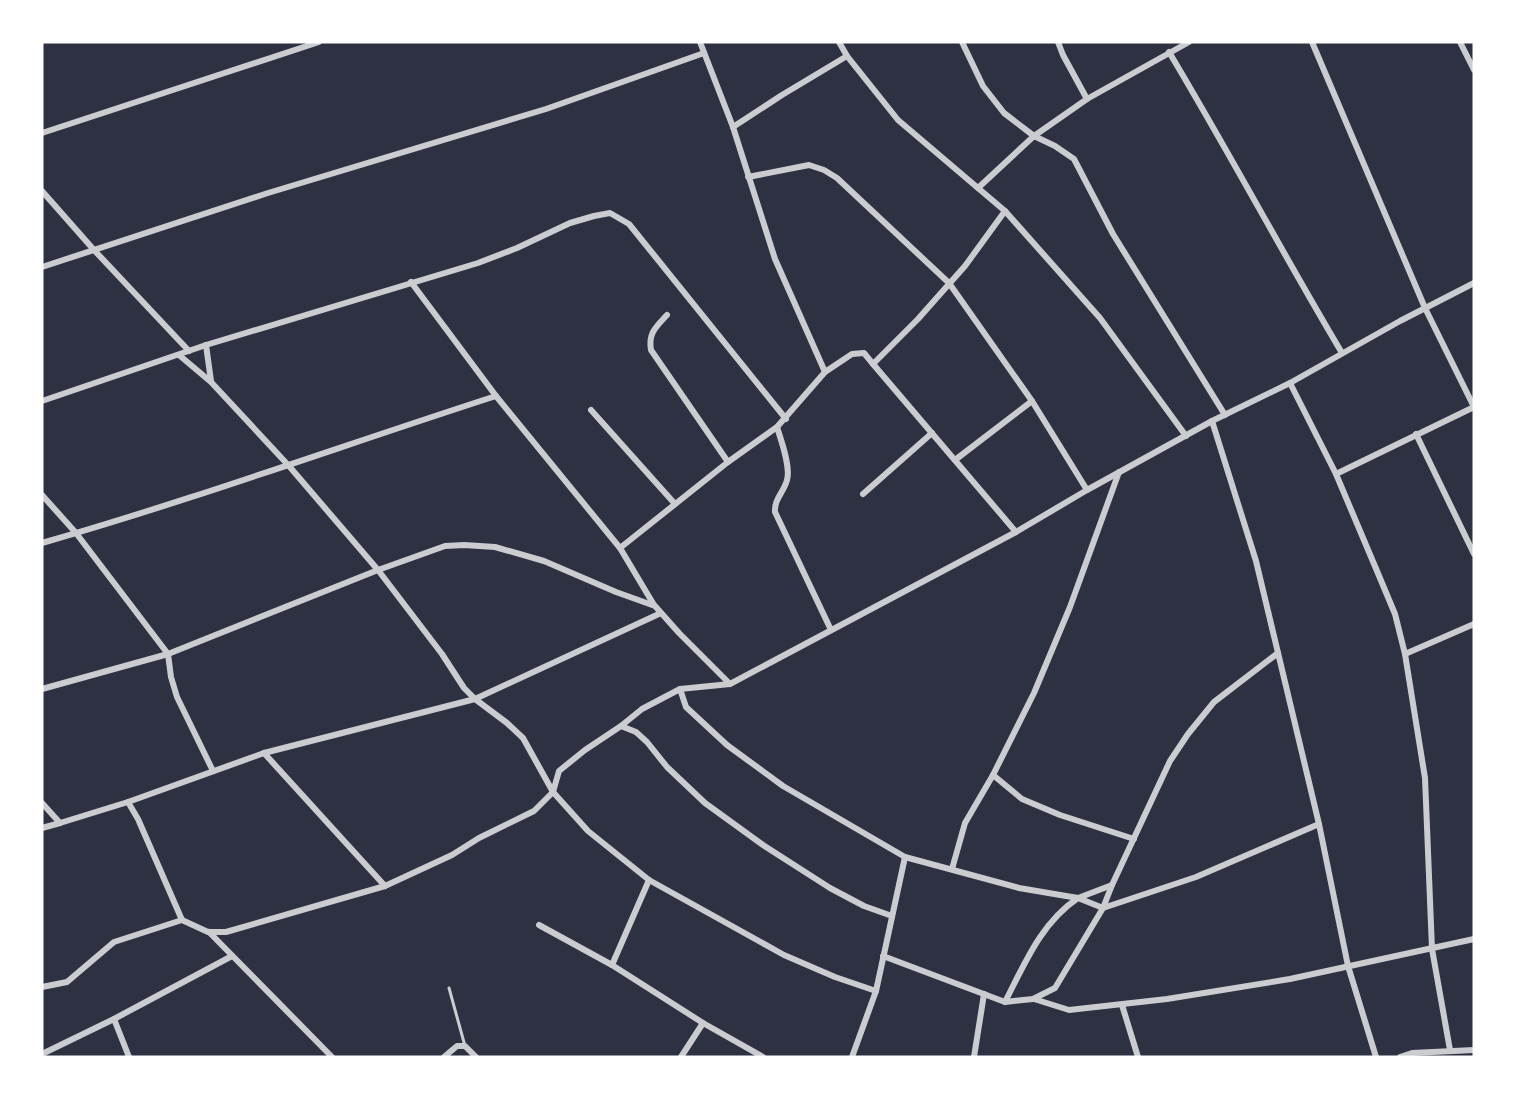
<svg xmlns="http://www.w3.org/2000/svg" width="1516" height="1099" font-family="'Asap Condensed',sans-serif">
<rect width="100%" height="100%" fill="#2d3142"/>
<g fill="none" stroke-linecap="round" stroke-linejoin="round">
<path stroke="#caccd0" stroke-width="3" d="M 449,988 L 465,1046"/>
<g stroke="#caccd0" stroke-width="6">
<path d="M 700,42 L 733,127 L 775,259 L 825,372"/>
<path d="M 839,42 L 847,56 L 898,120 L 1005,211 L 1100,318 L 1186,436"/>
<path d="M 962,42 L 983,86 L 1004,113 L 1034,136 L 1055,146 L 1074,159 L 1113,234 L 1225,415"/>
<path d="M 1058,42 L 1063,55 L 1087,99"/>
<path d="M 1312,42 L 1425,308 L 1474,407"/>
<path d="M 1460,42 L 1474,70"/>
<path d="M 1169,52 C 1229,152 1283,254 1342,353"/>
<path d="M 733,127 L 782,95 L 847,56"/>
<path d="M 42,133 L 319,42"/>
<path d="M 748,177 L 809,165 L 824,170 L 837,178 L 949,283 L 1032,401 L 1087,490"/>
<path d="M 978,188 L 1034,136 L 1087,99 L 1189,42"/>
<path d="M 42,191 L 94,250 L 189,351"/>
<path d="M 42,267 L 268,193 L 546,109 L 704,53"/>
<path d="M 411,282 L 496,396 L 620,548 L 654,605"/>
<path d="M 667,315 C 656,327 648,333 651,350 L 728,462"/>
<path d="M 206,345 L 211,381"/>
<path d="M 179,355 L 211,382 L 289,466 L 378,570 L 442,654 L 464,688 L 475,699 L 507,723 L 523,738 L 553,792 L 588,831 L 649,880 L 784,955 L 835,977 L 876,991"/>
<path d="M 873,364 L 918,319 L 965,266 L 1005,211"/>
<path d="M 1290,383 L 1336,474 L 1377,571 L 1395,614 L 1405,654 L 1425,778 L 1432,949 L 1450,1050"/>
<path d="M 42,401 L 206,345 L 478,263 L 517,248 L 570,223 L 594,216 L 610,213 L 629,224 L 786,419"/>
<path d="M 591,410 L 675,504"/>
<path d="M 1212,421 L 1256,561 L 1319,824 L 1348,966 L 1376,1057"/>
<path d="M 777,427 C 781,440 791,467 787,480 C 784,492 774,499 775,512 L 831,630"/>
<path d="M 1416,434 L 1474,554"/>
<path d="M 955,460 L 1032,401"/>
<path d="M 1336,474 L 1474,407"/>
<path d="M 863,494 L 932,433"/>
<path d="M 42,495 L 76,533 L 168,654 L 171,677 L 177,697 L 213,771"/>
<path d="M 42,543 C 195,499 344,445 496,396"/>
<path d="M 620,548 L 728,462 L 777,427 L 825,372 L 852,354 L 864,353 L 873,364 L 1016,532"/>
<path d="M 1405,654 L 1474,624"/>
<path d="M 42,689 L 168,654 L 378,570 L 445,546 L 464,545 L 495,547 L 544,561 L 616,592 L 655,606 L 679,633 L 730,684"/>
<path d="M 680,689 L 686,707 L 727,745 L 783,786 L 905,857 L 1019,888 L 1078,898 L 1112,885"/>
<path d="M 621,726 L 636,732 L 647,742 L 667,767 L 705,803 L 763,845 L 830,888 L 864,906 L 892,916"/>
<path d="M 264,753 L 385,886"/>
<path d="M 993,775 L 1022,799 L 1060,815 L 1134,839"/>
<path d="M 128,802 L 264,753 L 475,699 L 661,613"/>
<path d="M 42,803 L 60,823 L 128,802 L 138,819 L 182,920"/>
<path d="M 42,828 L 60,823"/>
<path d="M 952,869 L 965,823 L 993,775 L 1034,693 L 1070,607 L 1119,472"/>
<path d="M 539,925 L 612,965 L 703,1023 L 763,1057"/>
<path d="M 209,932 L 332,1057"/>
<path d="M 883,956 L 1005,1002 L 1033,999 L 1055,988 L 1103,908 L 1112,885 L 1170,761 L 1188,734 L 1214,702 L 1278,653"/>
<path d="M 612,965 L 649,880"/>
<path d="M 42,987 L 67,982 L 114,942 L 182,920 L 208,932 L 226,932 L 385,886 L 452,855 L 479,838 L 534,811 L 553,792 L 559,771 L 585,750 L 621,726 L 642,709 L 680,689 L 730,684 L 1016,532 L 1087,490 L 1212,421 L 1290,383 L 1400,321 L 1474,283"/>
<path d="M 1034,999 L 1069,1010 L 1167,999 L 1290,979 L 1474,939"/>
<path d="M 1005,1002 C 1025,963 1041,923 1078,898 L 1103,908 L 1196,877 L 1319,824"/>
<path d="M 1122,1005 L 1138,1057"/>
<path d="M 114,1019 L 129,1057"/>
<path d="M 42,1054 L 114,1019 L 232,956"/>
<path d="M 444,1057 L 457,1046 L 465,1046 L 476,1057"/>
<path d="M 681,1057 L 703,1023"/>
<path d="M 852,1057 L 876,991 L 905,857"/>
<path d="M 974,1057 L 984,994"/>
<path d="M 1400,1057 L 1412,1053 L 1474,1050"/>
</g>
</g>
<rect width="1516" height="1099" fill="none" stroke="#ffffff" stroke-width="87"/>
</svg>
